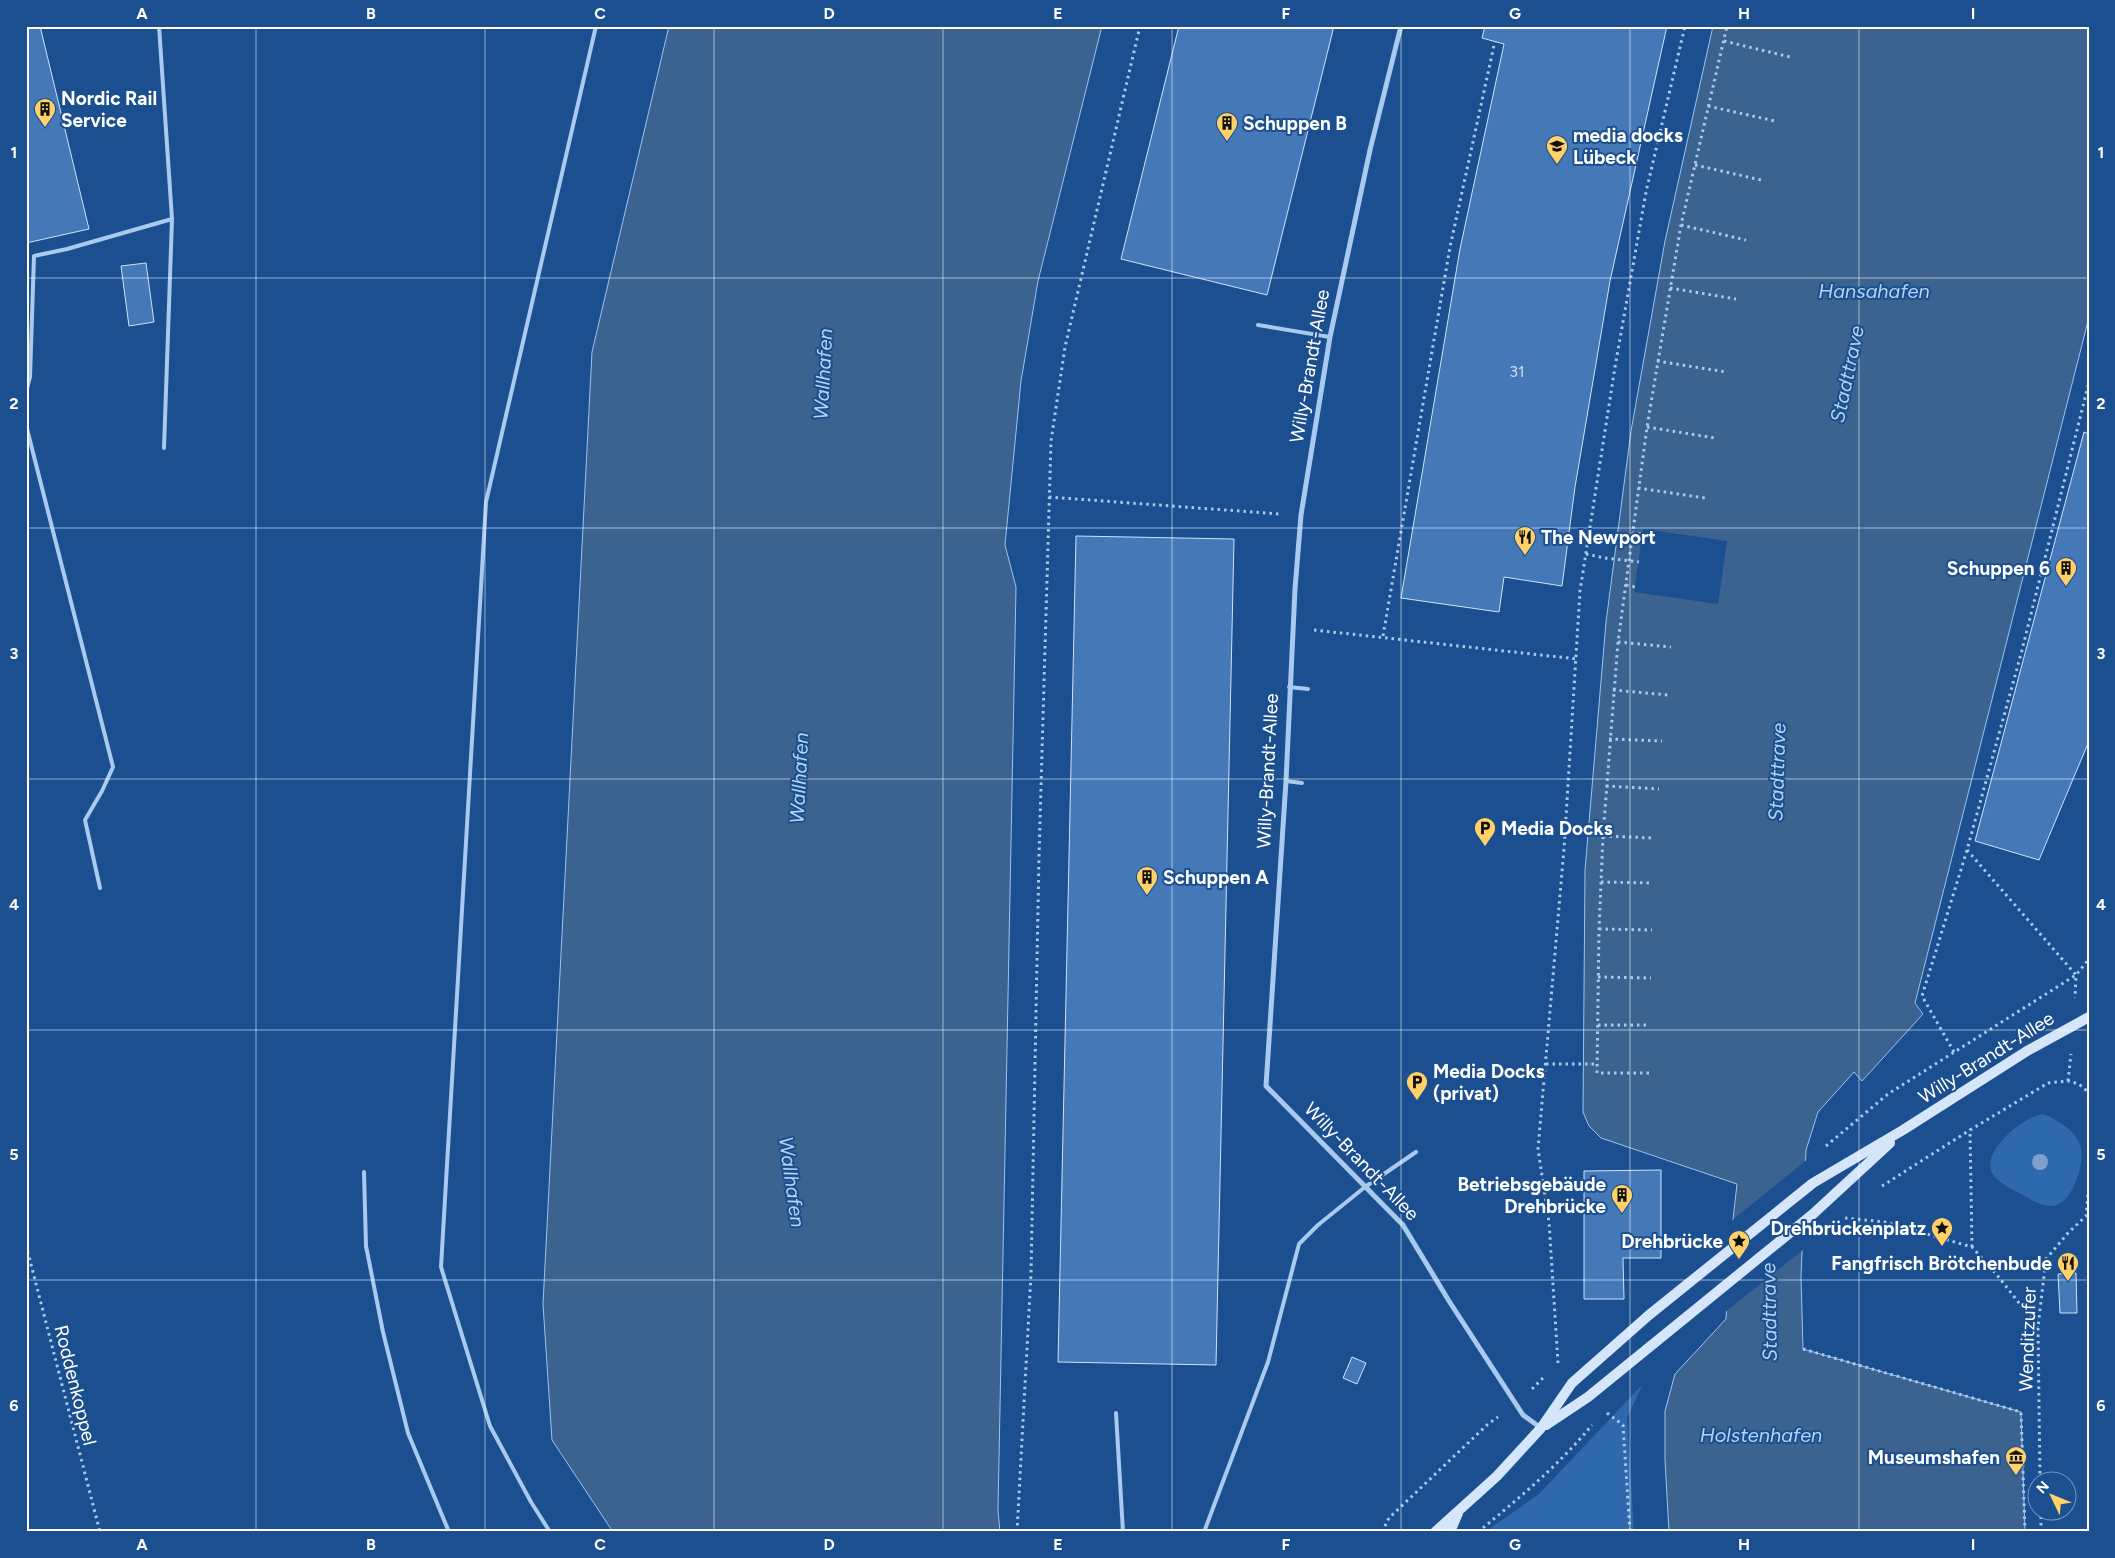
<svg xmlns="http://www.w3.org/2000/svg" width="2115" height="1558" font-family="Figtree,sans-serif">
<rect width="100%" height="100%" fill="#1b4f8f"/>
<g fill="#2e69ad">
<path d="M 2043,1114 C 2056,1119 2073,1129 2079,1142 C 2087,1158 2074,1204 2053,1206 C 2041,1207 2031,1199 2021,1194 C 2012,1189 2002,1185 1995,1177 C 1975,1156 2023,1116 2043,1114 Z"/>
<path d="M 1643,1384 L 1627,1418 L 1634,1532 L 1485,1532 L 1539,1494 Z"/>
</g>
<g fill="#3c6290" stroke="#9cc4f0">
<path d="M 669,26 L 1102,26 L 1038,281 L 1021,381 L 1005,545 L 1016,587 L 998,1510 L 1000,1532 L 613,1532 L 552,1440 L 543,1304 L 592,352 Z"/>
<path d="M 1713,26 L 2089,26 L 2089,317 L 1915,1003 L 1923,1014 L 1862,1081 L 1854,1072 L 1818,1112 L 1806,1150 L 1801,1278 L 1803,1349 L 2021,1412 L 2025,1532 L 1669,1532 L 1665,1460 L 1665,1411 L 1675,1374 L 1726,1319 L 1731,1237 L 1737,1184 L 1601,1138 L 1589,1126 L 1583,1112 L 1585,870 L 1606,622 L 1631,431 L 1665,241 Z"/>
</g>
<g fill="#1b4f8f">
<path d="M 1643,529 L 1727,541 L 1718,604 L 1634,592 Z"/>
<path d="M 1808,1159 L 1804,1249 L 1724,1313 L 1730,1222 Z"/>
</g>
<g fill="#4478b7" stroke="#cfe3fa">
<path d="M 26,26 L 40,26 L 89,229 L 26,243 Z"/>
<path d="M 1179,26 L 1334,26 L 1267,295 L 1121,259 Z"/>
<path d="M 1485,26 L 1667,26 L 1610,281 L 1575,487 L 1562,586 L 1504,577 L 1499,612 L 1401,598 L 1460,249 L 1504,44 L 1482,38 Z"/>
<path d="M 146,263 L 154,322 L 129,326 L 121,266 Z"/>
<path d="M 2084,432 L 2089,434 L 2089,741 L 2039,860 L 1975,841 Z"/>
<path d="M 1076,536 L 1234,539 L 1216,1365 L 1058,1362 Z"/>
<path d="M 1661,1170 L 1661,1258 L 1623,1258 L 1624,1299 L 1584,1299 L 1584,1171 Z"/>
<path d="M 2076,1273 L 2077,1313 L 2060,1313 L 2058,1274 Z"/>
<path d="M 1352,1357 L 1366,1363 L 1357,1384 L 1343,1378 Z"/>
</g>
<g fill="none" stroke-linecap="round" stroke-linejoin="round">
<g stroke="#a9c9ee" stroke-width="3" stroke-dasharray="2.5 4" stroke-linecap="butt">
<path d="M 1724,41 L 1790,57"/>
<path d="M 1708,106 L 1775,121"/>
<path d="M 1695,165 L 1761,180"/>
<path d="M 1681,225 L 1746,240"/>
<path d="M 1670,288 L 1736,299"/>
<path d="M 1657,361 L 1726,372"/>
<path d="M 1647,427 L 1715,438"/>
<path d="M 1638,488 L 1705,498"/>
<path d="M 1049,497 L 1280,514"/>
<path d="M 1632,533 L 1643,534"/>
<path d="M 1586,554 L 1605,558"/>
<path d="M 1626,585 L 1635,587"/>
<path d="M 1314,630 L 1577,659"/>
<path d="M 1383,636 L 1450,247 L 1495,41"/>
<path d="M 1618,642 L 1671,647"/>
<path d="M 1613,690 L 1668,695"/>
<path d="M 1609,739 L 1662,741"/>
<path d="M 1606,786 L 1659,789"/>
<path d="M 1603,836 L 1654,838"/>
<path d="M 1967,850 L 2076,975 L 2075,998"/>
<path d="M 1601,882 L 1653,883"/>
<path d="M 1599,929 L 1652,930"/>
<path d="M 1598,977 L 1651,978"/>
<path d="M 1598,1025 L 1650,1025"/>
<path d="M 1954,1052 L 1922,996 L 1967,850 L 2021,654 L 2089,382"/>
<path d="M 1546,1064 L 1598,1064"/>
<path d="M 1649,1073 L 1597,1073 L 1599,929 L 1603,836 L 1618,642 L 1647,427 L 1681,225 L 1727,26"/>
<path d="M 2068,1081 L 2071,1054"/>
<path d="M 1826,1146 L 1888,1094 L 2076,975 L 2089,959"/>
<path d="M 1882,1186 L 1970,1130"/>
<path d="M 1845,1218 L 1885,1222 L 1972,1247 L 1997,1275 L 2038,1327"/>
<path d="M 26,1245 L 100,1532"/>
<path d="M 1972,1247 L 1970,1130 L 2048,1083 L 2068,1081 L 2079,1084 L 2088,1092"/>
<path d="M 1803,1349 L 2021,1412 L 2025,1532"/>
<path d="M 1558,1363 L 1549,1222 L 1538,1149 L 1564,849 L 1580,591 L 1615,367 L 1646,192 L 1685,26"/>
<path d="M 1532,1389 L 1545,1376"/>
<path d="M 1607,1413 L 1623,1425 L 1630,1532"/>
<path d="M 2040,1480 L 2038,1327 L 2046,1259 L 2068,1233 L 2086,1216 L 2089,1185"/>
<path d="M 2041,1510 L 2041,1532"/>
<path d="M 1017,1532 L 1031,1274 L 1039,856 L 1051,441 L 1065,347 L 1140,26"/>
<path d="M 1382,1532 L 1389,1518 L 1488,1424 L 1498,1417"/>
<path d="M 1478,1532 C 1518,1499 1559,1465 1592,1425"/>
</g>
<g stroke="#a9c9ee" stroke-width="4">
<path d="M 159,26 L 172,219 L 164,448"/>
<path d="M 1258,325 L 1330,337"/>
<path d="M 26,392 L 30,377 L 34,256 L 67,249 L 172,219"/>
<path d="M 26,425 L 113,767 L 102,791 L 85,820 L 100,888"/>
<path d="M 1289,687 L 1308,689"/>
<path d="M 1286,781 L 1302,783"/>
<path d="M 364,1172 L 366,1246 L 383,1332 L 408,1433 L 449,1532"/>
<path d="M 1116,1413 L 1123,1532"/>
<path d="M 550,1532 L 531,1502 L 490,1426 L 441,1267 L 486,502 L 596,26"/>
<path d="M 1204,1532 L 1268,1362 L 1299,1244 L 1318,1225 L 1365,1187 L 1416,1152"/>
</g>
<path stroke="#a9c9ee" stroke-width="5" d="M 1401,26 L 1370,150 L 1330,337 L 1301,515 L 1295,589 L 1286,781 L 1266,1086 L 1403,1225 L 1449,1301 L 1523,1415 L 1541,1428"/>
<g stroke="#d6e6fa" stroke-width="10">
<path d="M 1546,1425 L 1588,1397 L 1813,1214 L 1890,1143"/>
<path d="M 1435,1532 L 1497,1476 L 1541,1428 L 1572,1383 L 1649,1315 L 1813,1183 L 1903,1130 L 2027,1051 L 2089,1017"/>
<path d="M 1450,1532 L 1458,1513"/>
</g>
<path stroke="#fff" stroke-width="4" stroke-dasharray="9 4" stroke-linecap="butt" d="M 26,1529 L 27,1532"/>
<path stroke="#a9c9ee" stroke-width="3" stroke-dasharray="2.5 4" stroke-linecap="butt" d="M 1605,558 L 1639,562"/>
</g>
<circle fill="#7ea0ca" cx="2040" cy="1162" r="8"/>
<path fill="none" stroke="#fff" stroke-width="1" stroke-opacity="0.55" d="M 256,26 L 256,1532M 485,26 L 485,1532M 714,26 L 714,1532M 943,26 L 943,1532M 1172,26 L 1172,1532M 1401,26 L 1401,1532M 1630,26 L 1630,1532M 1859,26 L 1859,1532M 26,278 L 2089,278M 26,528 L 2089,528M 26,779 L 2089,779M 26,1030 L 2089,1030M 26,1280 L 2089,1280"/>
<defs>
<g id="building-pin" transform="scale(1.125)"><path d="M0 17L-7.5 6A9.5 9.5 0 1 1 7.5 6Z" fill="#ffd166" stroke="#1b4f8f"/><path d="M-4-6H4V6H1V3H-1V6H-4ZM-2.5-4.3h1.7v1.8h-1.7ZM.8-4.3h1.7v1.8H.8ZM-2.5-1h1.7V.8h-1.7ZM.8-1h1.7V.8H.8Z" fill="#111"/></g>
<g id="university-pin" transform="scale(1.125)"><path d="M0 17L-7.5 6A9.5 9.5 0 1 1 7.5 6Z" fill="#ffd166" stroke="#1b4f8f"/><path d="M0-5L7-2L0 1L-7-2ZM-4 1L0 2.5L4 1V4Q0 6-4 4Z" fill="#111"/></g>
<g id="restaurant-pin" transform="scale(1.125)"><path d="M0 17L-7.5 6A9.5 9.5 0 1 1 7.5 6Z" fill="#ffd166" stroke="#1b4f8f"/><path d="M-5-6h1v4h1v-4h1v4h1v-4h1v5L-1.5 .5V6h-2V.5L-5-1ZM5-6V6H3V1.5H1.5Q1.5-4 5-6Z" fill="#111"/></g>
<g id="parking-pin" transform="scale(1.125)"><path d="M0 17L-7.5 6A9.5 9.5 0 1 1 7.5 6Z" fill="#ffd166" stroke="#1b4f8f"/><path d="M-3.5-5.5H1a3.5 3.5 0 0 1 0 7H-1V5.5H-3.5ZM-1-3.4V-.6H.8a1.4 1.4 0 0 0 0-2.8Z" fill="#111"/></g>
<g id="sight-pin" transform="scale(1.125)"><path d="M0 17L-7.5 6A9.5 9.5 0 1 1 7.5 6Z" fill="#ffd166" stroke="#1b4f8f"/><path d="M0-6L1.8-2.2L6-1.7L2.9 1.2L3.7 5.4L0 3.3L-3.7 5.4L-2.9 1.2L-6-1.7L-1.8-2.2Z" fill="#111"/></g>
<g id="museum-pin" transform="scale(1.125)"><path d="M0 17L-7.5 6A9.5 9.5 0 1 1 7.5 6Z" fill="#ffd166" stroke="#1b4f8f"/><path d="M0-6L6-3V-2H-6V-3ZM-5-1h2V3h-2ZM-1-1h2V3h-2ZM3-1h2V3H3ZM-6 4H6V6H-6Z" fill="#111"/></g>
</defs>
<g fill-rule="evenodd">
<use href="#building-pin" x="45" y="109"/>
<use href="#building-pin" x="1227" y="123"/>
<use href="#university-pin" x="1557" y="146"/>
<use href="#restaurant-pin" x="1525" y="537"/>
<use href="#building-pin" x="2066" y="568"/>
<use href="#parking-pin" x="1485" y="828"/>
<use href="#building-pin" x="1147" y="877"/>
<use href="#parking-pin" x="1417" y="1082"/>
<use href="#building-pin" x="1622" y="1195"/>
<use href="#sight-pin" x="1942" y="1228"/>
<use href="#sight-pin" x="1739" y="1241"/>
<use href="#restaurant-pin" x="2068" y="1263"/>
<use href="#museum-pin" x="2016" y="1457"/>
</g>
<g text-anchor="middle" stroke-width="4" stroke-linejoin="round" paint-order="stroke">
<g font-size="16" fill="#d0dded">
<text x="1517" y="377">31</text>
</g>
<g font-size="19" font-weight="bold" fill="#fff" stroke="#1b4f8f" text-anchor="start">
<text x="61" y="105">Nordic Rail<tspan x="61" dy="22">Service</tspan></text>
<text x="1243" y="130">Schuppen B</text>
<text x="1573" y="142">media docks<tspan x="1573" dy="22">Lübeck</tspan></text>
<text x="1541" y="544">The Newport</text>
<text x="2050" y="575" text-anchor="end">Schuppen 6</text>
<text x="1501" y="835">Media Docks</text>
<text x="1163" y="884">Schuppen A</text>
<text x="1433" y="1078">Media Docks<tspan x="1433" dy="22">(privat)</tspan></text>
<text x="1606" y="1191" text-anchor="end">Betriebsgebäude<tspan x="1606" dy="22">Drehbrücke</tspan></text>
<text x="1926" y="1235" text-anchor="end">Drehbrückenplatz</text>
<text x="1723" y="1248" text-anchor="end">Drehbrücke</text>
<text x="2052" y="1270" text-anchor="end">Fangfrisch Brötchenbude</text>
<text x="2000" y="1464" text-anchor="end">Museumshafen</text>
</g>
<g font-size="19" fill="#fff" stroke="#1b4f8f">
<text transform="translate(1309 366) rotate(-80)" y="7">Willy-Brandt-Allee</text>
<text transform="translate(1267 771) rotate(-87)" y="7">Willy-Brandt-Allee</text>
<text transform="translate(1986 1057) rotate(-32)" y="7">Willy-Brandt-Allee</text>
<text transform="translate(1362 1161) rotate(46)" y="7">Willy-Brandt-Allee</text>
<text transform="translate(2027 1339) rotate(-88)" y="7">Wenditzufer</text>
<text transform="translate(76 1385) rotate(76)" y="7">Roddenkoppel</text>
</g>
<g font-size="20" font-style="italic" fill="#b5d3f5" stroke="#1b4f8f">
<text x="1874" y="298">Hansahafen</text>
<text transform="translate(823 374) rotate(-87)" y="7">Wallhafen</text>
<text transform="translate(1847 374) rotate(-78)" y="7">Stadttrave</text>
<text transform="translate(1777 772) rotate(-88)" y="7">Stadttrave</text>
<text transform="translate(799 778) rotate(-87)" y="7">Wallhafen</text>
<text transform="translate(792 1182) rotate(82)" y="7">Wallhafen</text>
<text transform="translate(1769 1312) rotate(-91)" y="7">Stadttrave</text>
<text x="1761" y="1442">Holstenhafen</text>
</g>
</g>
<rect width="2115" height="1558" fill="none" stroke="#1b4f8f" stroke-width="55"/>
<g transform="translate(2052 1496) rotate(313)"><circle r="24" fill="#1b4f8f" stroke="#7695bc"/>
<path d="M0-4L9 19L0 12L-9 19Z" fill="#ffd166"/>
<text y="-8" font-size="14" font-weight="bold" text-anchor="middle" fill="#ffffff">N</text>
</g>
<rect x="28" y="28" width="2060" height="1502" fill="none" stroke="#fff" stroke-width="2"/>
<g font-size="16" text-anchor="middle" font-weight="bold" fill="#fff">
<text x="142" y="19">A</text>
<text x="371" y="19">B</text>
<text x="600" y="19">C</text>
<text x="829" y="19">D</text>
<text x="1058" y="19">E</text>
<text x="1286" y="19">F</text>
<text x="1515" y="19">G</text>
<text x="1744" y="19">H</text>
<text x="1973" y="19">I</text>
<text x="14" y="158">1</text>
<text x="2101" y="158">1</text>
<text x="14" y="409">2</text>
<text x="2101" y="409">2</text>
<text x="14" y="659">3</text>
<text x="2101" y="659">3</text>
<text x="14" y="910">4</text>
<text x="2101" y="910">4</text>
<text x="14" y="1160">5</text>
<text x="2101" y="1160">5</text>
<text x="14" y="1411">6</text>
<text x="2101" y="1411">6</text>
<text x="142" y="1550">A</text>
<text x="371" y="1550">B</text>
<text x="600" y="1550">C</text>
<text x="829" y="1550">D</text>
<text x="1058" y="1550">E</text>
<text x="1286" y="1550">F</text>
<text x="1515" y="1550">G</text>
<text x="1744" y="1550">H</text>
<text x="1973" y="1550">I</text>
</g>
</svg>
